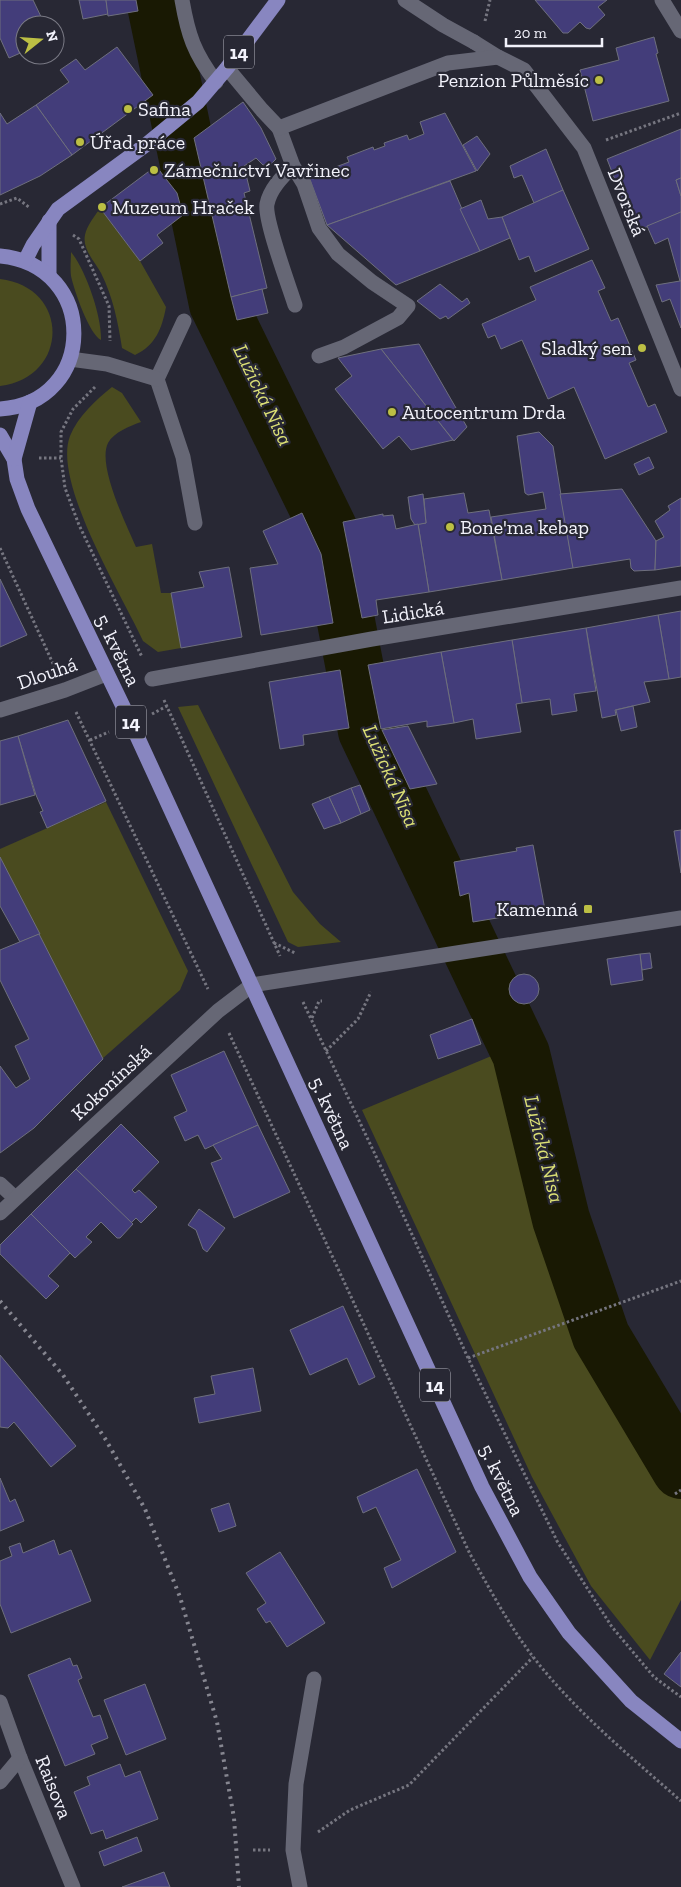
<svg xmlns="http://www.w3.org/2000/svg" width="681" height="1887" font-family="'Zilla Slab',serif">
<rect width="100%" height="100%" fill="#282834"/>
<g fill="#4a4b1f">
<path d="M 100,208 L 140,261 L 166,307 C 162,328 156,345 135,355 L 122,348 C 118,322 113,297 101,273 C 95,262 82,249 85,235 C 87,225 95,216 100,208 Z"/>
<path d="M 71,252 C 86,270 102,317 101,340 C 89,334 74,290 71,276 C 70,268 71,259 71,252 Z"/>
<path d="M 0,279 C 70,287 70,377 0,386 Z"/>
<path d="M 112,387 L 122,393 L 141,422 C 130,426 114,432 108,443 C 97,465 126,524 136,547 L 152,544 L 161,593 L 171,593 L 181,648 L 158,652 L 143,641 C 123,597 52,482 70,436 C 78,416 96,400 112,387 Z"/>
<path d="M 198,705 L 293,892 L 320,924 L 341,942 L 298,947 L 288,942 L 178,707 Z"/>
<path d="M 106,802 L 188,971 L 180,990 L 102,1059 L 0,857 L 0,849 Z"/>
<path d="M 501,1052 L 574,1330 L 681,1496 L 681,1600 L 650,1660 L 591,1586 L 532,1477 L 362,1110 Z"/>
</g>
<g fill="none" stroke-linecap="round" stroke-linejoin="round">
<path stroke="#191903" stroke-width="58" d="M 155,0 L 218,304 L 328,528 L 367,731 L 521,1054 L 561,1219 L 601,1336 L 681,1470"/>
</g>
<g fill="#433d7a" stroke="#6e6f7d">
<path d="M 0,0 L 33,0 L 45,25 L 25,25 L 25,51 L 9,58 L 0,38 Z"/>
<path d="M 79,0 L 106,0 L 108,14 L 83,19 Z"/>
<path d="M 106,0 L 136,0 L 138,11 L 108,16 Z"/>
<path d="M 535,0 L 607,0 L 598,7 L 605,15 L 590,29 L 586,28 L 580,22 L 568,33 L 563,33 Z"/>
<path d="M 654,37 L 658,53 L 656,54 L 669,101 L 593,121 L 580,70 L 619,60 L 616,48 Z"/>
<path d="M 117,47 L 153,95 L 72,155 L 36,105 L 69,82 L 60,70 L 76,59 L 85,70 Z"/>
<path d="M 243,102 L 261,128 L 276,159 L 271,164 L 263,165 L 256,158 L 244,166 L 250,191 L 244,193 L 267,288 L 231,297 L 194,138 Z"/>
<path d="M 36,105 L 72,155 L 40,176 L 0,195 L 0,113 L 7,124 Z"/>
<path d="M 445,113 L 476,171 L 327,225 L 309,177 L 349,162 L 347,157 L 373,147 L 374,150 L 385,146 L 384,143 L 407,135 L 409,140 L 424,134 L 420,122 Z"/>
<path d="M 681,129 L 681,178 L 676,180 L 681,196 L 681,212 L 635,232 L 607,159 Z"/>
<path d="M 477,136 L 490,154 L 477,171 L 463,145 Z"/>
<path d="M 546,149 L 563,190 L 534,203 L 522,175 L 514,178 L 510,166 Z"/>
<path d="M 156,166 L 177,193 L 183,215 L 157,235 L 163,243 L 140,261 L 100,208 Z"/>
<path d="M 681,178 L 681,196 L 676,180 Z"/>
<path d="M 450,181 L 480,251 L 396,285 L 327,225 Z"/>
<path d="M 563,190 L 589,249 L 535,272 L 529,256 L 519,260 L 502,217 Z"/>
<path d="M 481,200 L 488,219 L 502,217 L 510,238 L 480,251 L 460,209 Z"/>
<path d="M 681,212 L 681,281 L 680,281 L 668,238 L 655,244 L 647,226 Z"/>
<path d="M 592,260 L 605,288 L 598,291 L 611,321 L 618,318 L 636,360 L 629,363 L 648,407 L 655,404 L 667,432 L 605,459 L 574,387 L 548,399 L 522,340 L 501,349 L 495,335 L 488,338 L 482,324 L 536,300 L 530,287 Z"/>
<path d="M 680,281 L 681,281 L 681,328 L 670,299 L 662,302 L 656,285 Z"/>
<path d="M 440,284 L 462,302 L 467,298 L 470,303 L 448,319 L 446,316 L 440,319 L 417,301 Z"/>
<path d="M 262,289 L 268,313 L 237,320 L 231,297 Z"/>
<path d="M 419,344 L 467,427 L 454,441 L 381,349 Z"/>
<path d="M 381,349 L 453,440 L 411,450 L 399,436 L 383,449 L 335,389 L 352,376 L 338,358 Z"/>
<path d="M 539,432 L 553,446 L 573,568 L 502,580 L 491,517 L 546,509 L 543,492 L 528,495 L 525,493 L 517,436 Z"/>
<path d="M 649,457 L 654,468 L 639,475 L 634,464 Z"/>
<path d="M 622,489 L 656,541 L 655,570 L 634,571 L 631,568 L 630,559 L 573,568 L 560,494 Z"/>
<path d="M 464,493 L 468,513 L 489,510 L 502,580 L 429,592 L 418,524 L 426,523 L 424,499 Z"/>
<path d="M 423,494 L 426,523 L 415,525 L 411,519 L 408,497 Z"/>
<path d="M 681,498 L 681,566 L 655,570 L 656,541 L 664,537 L 655,521 L 670,510 L 668,506 Z"/>
<path d="M 302,513 L 321,554 L 333,623 L 261,635 L 250,568 L 278,564 L 263,531 Z"/>
<path d="M 383,514 L 383,516 L 393,515 L 396,529 L 418,524 L 429,592 L 376,600 L 378,615 L 362,618 L 343,522 Z"/>
<path d="M 229,567 L 242,637 L 181,648 L 171,593 L 204,587 L 199,572 Z"/>
<path d="M 0,579 L 27,635 L 0,647 Z"/>
<path d="M 681,611 L 681,677 L 669,679 L 658,615 Z"/>
<path d="M 658,615 L 669,679 L 644,682 L 650,702 L 615,710 L 616,715 L 602,718 L 586,628 Z"/>
<path d="M 586,628 L 596,691 L 574,694 L 577,711 L 552,715 L 550,699 L 522,703 L 512,640 Z"/>
<path d="M 512,640 L 522,703 L 516,704 L 521,732 L 476,739 L 473,719 L 454,723 L 441,652 Z"/>
<path d="M 441,652 L 454,723 L 427,727 L 427,721 L 381,729 L 368,665 Z"/>
<path d="M 340,670 L 349,728 L 303,735 L 304,745 L 280,749 L 269,682 Z"/>
<path d="M 633,706 L 637,727 L 621,731 L 616,710 Z"/>
<path d="M 68,720 L 106,801 L 47,828 L 40,812 L 43,811 L 36,795 L 18,736 Z"/>
<path d="M 408,726 L 437,784 L 410,789 L 382,730 Z"/>
<path d="M 18,736 L 35,795 L 0,805 L 0,741 Z"/>
<path d="M 360,785 L 370,810 L 361,814 L 351,788 Z"/>
<path d="M 351,788 L 361,814 L 341,823 L 329,797 Z"/>
<path d="M 329,797 L 341,823 L 324,829 L 312,804 Z"/>
<path d="M 681,830 L 681,873 L 674,831 Z"/>
<path d="M 533,845 L 545,910 L 473,922 L 469,893 L 460,896 L 454,862 L 517,851 L 516,848 Z"/>
<path d="M 0,857 L 40,934 L 20,942 L 0,906 Z"/>
<path d="M 39,934 L 103,1059 L 34,1128 L 0,1153 L 0,1066 L 16,1088 L 30,1079 L 15,1046 L 29,1039 L 0,980 L 0,950 Z"/>
<path d="M 650,953 L 652,968 L 642,970 L 640,954 Z"/>
<path d="M 640,954 L 643,980 L 611,985 L 607,959 Z"/>
<circle cx="524" cy="989" r="15"/>
<path d="M 472,1019 L 481,1044 L 438,1059 L 430,1035 Z"/>
<path d="M 224,1051 L 258,1125 L 205,1149 L 198,1135 L 185,1141 L 174,1117 L 187,1111 L 171,1075 Z"/>
<path d="M 121,1124 L 159,1162 L 132,1190 L 135,1193 L 139,1190 L 157,1207 L 141,1223 L 136,1218 L 131,1223 L 76,1169 Z"/>
<path d="M 258,1125 L 290,1192 L 234,1218 L 211,1163 L 222,1159 L 213,1145 Z"/>
<path d="M 76,1169 L 133,1224 L 120,1238 L 117,1238 L 101,1222 L 86,1237 L 92,1242 L 75,1258 L 31,1214 Z"/>
<path d="M 199,1209 L 225,1228 L 207,1252 L 203,1249 L 196,1230 L 188,1225 Z"/>
<path d="M 31,1214 L 70,1253 L 48,1276 L 59,1286 L 46,1299 L 0,1254 L 0,1245 Z"/>
<path d="M 343,1306 L 375,1377 L 359,1385 L 347,1358 L 310,1375 L 290,1330 Z"/>
<path d="M 0,1355 L 76,1446 L 51,1467 L 14,1422 L 8,1428 L 0,1427 Z"/>
<path d="M 253,1368 L 261,1411 L 199,1423 L 194,1398 L 215,1394 L 211,1376 Z"/>
<path d="M 417,1469 L 456,1552 L 392,1588 L 384,1568 L 401,1560 L 376,1507 L 363,1513 L 357,1497 Z"/>
<path d="M 0,1478 L 10,1502 L 15,1499 L 24,1521 L 0,1531 Z"/>
<path d="M 229,1503 L 236,1526 L 219,1532 L 211,1509 Z"/>
<path d="M 54,1540 L 59,1555 L 71,1550 L 91,1601 L 11,1633 L 0,1604 L 0,1561 L 12,1556 L 9,1547 L 20,1543 L 23,1553 Z"/>
<path d="M 280,1552 L 325,1623 L 287,1647 L 270,1621 L 266,1623 L 257,1609 L 266,1603 L 246,1573 Z"/>
<path d="M 681,1652 L 681,1687 L 664,1674 Z"/>
<path d="M 70,1658 L 73,1666 L 77,1665 L 82,1678 L 78,1680 L 93,1717 L 100,1715 L 108,1738 L 91,1745 L 95,1754 L 65,1766 L 28,1675 Z"/>
<path d="M 145,1684 L 166,1739 L 126,1755 L 104,1700 Z"/>
<path d="M 120,1764 L 125,1777 L 140,1771 L 158,1819 L 106,1839 L 103,1830 L 91,1834 L 74,1792 L 90,1785 L 87,1777 Z"/>
<path d="M 137,1837 L 142,1851 L 104,1866 L 99,1852 Z"/>
<path d="M 164,1872 L 170,1887 L 122,1887 Z"/>
</g>
<g fill="none" stroke-linecap="round" stroke-linejoin="round">
<g stroke="#767680" stroke-width="3" stroke-dasharray="2.5 2.5" stroke-linecap="butt">
<path d="M 485,21 L 490,0"/>
<path d="M 606,140 L 681,113"/>
<path d="M 0,204 L 17,198 L 30,208"/>
<path d="M 73,235 L 79,239 L 109,306 L 110,341"/>
<path d="M 95,387 L 73,409 L 61,432 L 61,458 L 65,488 L 79,525 L 142,657"/>
<path d="M 39,458 L 61,458"/>
<path d="M 0,548 L 55,668"/>
<path d="M 164,700 L 280,956"/>
<path d="M 76,712 L 208,989"/>
<path d="M 152,714 L 167,706"/>
<path d="M 90,740 L 109,732"/>
<path d="M 274,943 L 295,953"/>
<path d="M 303,1002 L 390,1186 L 468,1358 L 557,1541 L 612,1627 L 654,1677 L 681,1697"/>
<path d="M 312,1018 L 319,1001 L 322,1001"/>
<path d="M 229,1033 L 470,1554 C 490,1589 509,1626 534,1658 C 576,1712 630,1756 681,1801"/>
<path d="M 326,1051 L 358,1019 L 371,992"/>
<path d="M 468,1358 L 681,1281"/>
<path d="M 675,1494 L 681,1490"/>
<path d="M 318,1832 L 350,1810 L 409,1785 L 533,1657"/>
<path d="M 253,1850 L 270,1850"/>
</g>
<g stroke="#666775" stroke-width="15">
<path d="M 182,0 C 188,35 194,53 216,82"/>
<path d="M 279,128 L 293,166 L 304,184 L 319,228 L 338,254 L 372,282 L 408,306 L 398,318 L 344,347 L 319,356"/>
<path d="M 293,166 C 282,177 270,189 267,204 C 264,219 289,286 295,305"/>
<path d="M 300,1887 L 293,1850 L 296,1784 L 314,1679"/>
</g>
<g stroke="#666775" stroke-width="15">
<path d="M 662,0 L 681,31"/>
<path d="M 474,42 L 498,57 L 524,70 L 584,148 L 681,389"/>
<path d="M 152,679 L 372,639 L 681,588"/>
</g>
<g stroke="#666775" stroke-width="15">
<path d="M 405,0 L 443,25 L 474,42"/>
<path d="M 227,68 L 262,110 L 279,128 L 448,63 L 498,57"/>
<path d="M 184,321 L 157,379 L 183,457 L 195,523"/>
<path d="M 70,359 L 107,364 L 157,379"/>
<path d="M 0,710 L 65,690 L 106,674"/>
<path d="M 0,1184 L 15,1198"/>
<path d="M 0,1213 L 218,1011 L 252,985 L 681,918"/>
<path d="M 0,1702 L 20,1758 L 73,1887"/>
<path d="M 0,1782 L 20,1758"/>
</g>
<g stroke="#8886c0" stroke-width="15">
<path d="M 49,221 L 49,275"/>
<path d="M 0,256 C 99,265 98,403 0,409"/>
<path d="M 25,261 L 33,245 L 58,209 L 147,144 L 198,102 L 227,68 L 278,0"/>
<path d="M 0,435 L 14,459 L 17,479 L 28,509 L 131,723 L 482,1487 L 530,1577 L 569,1633 L 631,1701 L 681,1741"/>
<path d="M 14,459 L 30,402"/>
</g>
<path stroke="#868690" stroke-width="4" stroke-dasharray="2.5 5" stroke-linecap="butt" d="M 0,1301 L 63,1375 L 106,1440 L 145,1509 L 180,1597 L 217,1722 L 234,1818 L 239,1887"/>
</g>
<g fill="#bcbf44" stroke="#282834" stroke-width="2">
<circle cx="599" cy="80" r="5"/>
<circle cx="128" cy="109" r="5"/>
<circle cx="80" cy="142" r="5"/>
<circle cx="154" cy="170" r="5"/>
<circle cx="102" cy="207" r="5"/>
<circle cx="642" cy="348" r="5"/>
<circle cx="392" cy="412" r="5"/>
<circle cx="450" cy="527" r="5"/>
<rect x="583" y="904" width="10" height="10" rx="2.5"/>
</g>
<g text-anchor="middle" stroke-width="4.5" stroke-linejoin="round" paint-order="stroke">
<g fill="#282834" stroke="#b5b5bf" stroke-width="1">
<rect x="224" y="35.5" width="30" height="33" rx="4"/>
<rect x="116" y="705.5" width="30" height="33" rx="4"/>
<rect x="420" y="1368.5" width="30" height="33" rx="4"/>
</g>
<g font-size="19" font-weight="bold" fill="#f2f2fb">
<text x="239" y="59">14</text>
<text x="131" y="729">14</text>
<text x="435" y="1392">14</text>
</g>
<g font-size="20" fill="#f2f2fb" stroke="#282834" text-anchor="start">
<text x="589" y="87" text-anchor="end">Penzion Půlměsíc</text>
<text x="138" y="116">Safina</text>
<text x="90" y="149">Úřad práce</text>
<text x="164" y="177">Zámečnictví Vavřinec</text>
<text x="112" y="214">Muzeum Hraček</text>
<text x="632" y="355" text-anchor="end">Sladký sen</text>
<text x="402" y="419">Autocentrum Drda</text>
<text x="460" y="534">Bone'ma kebap</text>
<text x="578" y="916" text-anchor="end">Kamenná</text>
</g>
<g font-size="20" fill="#f2f2fb" stroke="#282834">
<text transform="translate(627 202) rotate(68)" y="7">Dvorská</text>
<text transform="translate(413 612) rotate(-9)" y="7">Lidická</text>
<text transform="translate(118 650) rotate(64)" y="7">5. května</text>
<text transform="translate(47 673) rotate(-19)" y="7">Dlouhá</text>
<text transform="translate(111 1082) rotate(-43)" y="7">Kokonínská</text>
<text transform="translate(332 1113) rotate(65)" y="7">5. května</text>
<text transform="translate(502 1480) rotate(64)" y="7">5. května</text>
<text transform="translate(54 1787) rotate(68)" y="7">Raisova</text>
</g>
<g font-size="21" font-style="italic" fill="#dbdf75" stroke="#282834">
<text transform="translate(263 395) rotate(64)" y="7">Lužická Nisa</text>
<text transform="translate(391 776) rotate(66)" y="7">Lužická Nisa</text>
<text transform="translate(544 1149) rotate(76)" y="7">Lužická Nisa</text>
</g>
</g>
<g transform="translate(40 40) rotate(73)"><circle r="24" fill="#282834" stroke="#797984"/>
<path d="M0-4L9 19L0 12L-9 19Z" fill="#bcbf44"/>
<text y="-8" font-size="14" font-weight="bold" text-anchor="middle" fill="#f2f2fb">N</text>
</g>
<path d="M506 38v8h96v-8" fill="none" stroke="#f2f2fb" stroke-width="2.5"/>
<text x="514" y="38" font-size="15" fill="#f2f2fb" stroke="#282834" stroke-width="4" paint-order="stroke">20 m</text>
</svg>
